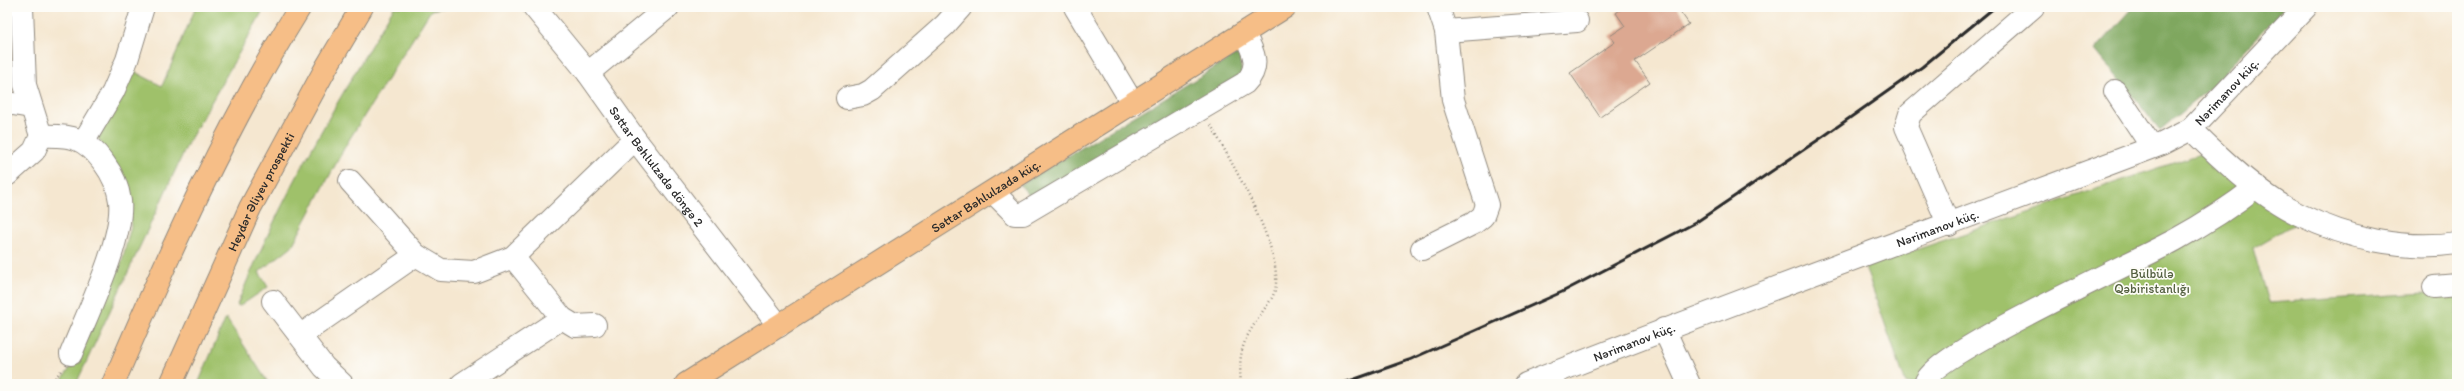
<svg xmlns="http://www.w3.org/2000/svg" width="2464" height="391" font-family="Itim,sans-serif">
<rect width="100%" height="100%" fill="#fdfcf7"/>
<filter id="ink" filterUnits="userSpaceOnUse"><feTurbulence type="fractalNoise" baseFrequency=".025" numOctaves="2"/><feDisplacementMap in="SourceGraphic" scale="8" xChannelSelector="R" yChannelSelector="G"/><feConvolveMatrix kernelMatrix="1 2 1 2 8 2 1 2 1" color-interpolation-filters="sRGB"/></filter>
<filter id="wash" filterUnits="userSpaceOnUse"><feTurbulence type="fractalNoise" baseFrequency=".012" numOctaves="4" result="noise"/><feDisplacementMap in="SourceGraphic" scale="16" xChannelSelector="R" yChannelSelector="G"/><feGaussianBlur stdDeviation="0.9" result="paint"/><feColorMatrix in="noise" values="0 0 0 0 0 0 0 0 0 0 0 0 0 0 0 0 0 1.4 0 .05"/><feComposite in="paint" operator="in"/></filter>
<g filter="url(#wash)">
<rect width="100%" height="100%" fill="#f5e7d0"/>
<g fill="#9fc16a" stroke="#65764a">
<path d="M 196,7 L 265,7 L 188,143 L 76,384 L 59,384 L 78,357 L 122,261 L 131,226 L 125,179 L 98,138 L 133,71 L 162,86 Z"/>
<path d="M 394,7 L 447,7 L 431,10 L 347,143 L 292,246 L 259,272 L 268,287 L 240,306 L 237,305 C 279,201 336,103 394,7 Z"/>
<path d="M 2200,154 L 2294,224 L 2253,248 L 2268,303 L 2457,291 L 2457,384 L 1906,384 L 1865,267 Z"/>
<path d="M 226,318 L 269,384 L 198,384 Z"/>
</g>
<g fill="#7fa75e" stroke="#556944">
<path d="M 2134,7 L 2286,7 L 2205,92 L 2160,130 L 2095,50 Z"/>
<path d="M 1239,53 L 1242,74 L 1035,201 L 1020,185 Z"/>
</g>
<g id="blocks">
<path fill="#dca891" d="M 1624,7 L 1677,7 L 1689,24 L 1635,61 L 1650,82 L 1600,117 L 1570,73 L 1615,42 L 1610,36 L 1625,26 L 1616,13 Z"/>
</g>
</g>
<g filter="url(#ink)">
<use href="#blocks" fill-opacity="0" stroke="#90897e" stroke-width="1"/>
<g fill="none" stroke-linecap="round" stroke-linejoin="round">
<g stroke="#90897e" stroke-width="24">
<g id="minor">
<path id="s1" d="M 534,7 L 588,73 L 635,139 L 779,326"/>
<path d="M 1075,7 L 1133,104"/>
<path d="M 1446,31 L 1577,21"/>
<path d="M 588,73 L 668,7"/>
<path d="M 2115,91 L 2152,147"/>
<path d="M 847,98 L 863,95 L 872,90 L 945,25 L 961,7"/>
<path d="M 7,103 L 31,107"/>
<path d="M 2191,129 C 2220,158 2260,196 2298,214 C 2347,238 2403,251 2457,243"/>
<path d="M 41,136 C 72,135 85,137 104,163 C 113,175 118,186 120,201 C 124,240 86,316 71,354"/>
<path d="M 84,141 L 113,92 L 127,60 L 143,7"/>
<path d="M 7,175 L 34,151 L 41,136 L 25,85 L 22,7"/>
<path d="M 993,192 L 1015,214 L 1023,214 L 1245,83 C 1261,67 1254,52 1244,34"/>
<path d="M 1949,225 L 1906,127 L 1910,114 L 2033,7"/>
<path d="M 1422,249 L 1474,223 L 1483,216 L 1487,205 L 1453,100 L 1446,31 L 1438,7"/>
<path d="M 416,255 L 441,270 L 474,272 L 513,257 L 635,139"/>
<path d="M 513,257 L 562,318 L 575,326 L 595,325"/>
<path d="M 2434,287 L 2457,285"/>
<path d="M 273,301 L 324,367 L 342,384"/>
<path d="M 1664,329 L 1689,384"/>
<path d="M 301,335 L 416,255 L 350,181"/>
<path d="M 462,384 L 562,318"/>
<path id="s2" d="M 1526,384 C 1737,300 1950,224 2162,144 L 2191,129 L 2306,7"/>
<path d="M 1925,384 C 1928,355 2140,260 2175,240 C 2204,224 2231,207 2256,187"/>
</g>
</g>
<g stroke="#90897e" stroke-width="24">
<g id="major">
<path id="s3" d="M 686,384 L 1285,7"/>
</g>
</g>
<g stroke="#90897e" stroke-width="24">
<g id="highway">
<path d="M 113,384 C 168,255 226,126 300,7"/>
<path id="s4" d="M 171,384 L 250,208 L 327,66 L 362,7"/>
</g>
</g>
<g stroke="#90897e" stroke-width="2.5" stroke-dasharray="1 3" stroke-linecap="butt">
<path d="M 1211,125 C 1230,161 1288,255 1274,293 C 1272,300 1265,307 1261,314 C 1243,341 1238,350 1241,384"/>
<path d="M 50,384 L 61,371"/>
</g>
<use href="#minor" stroke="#fff" stroke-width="22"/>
<use href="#major" stroke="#f6be87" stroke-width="22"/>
<use href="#highway" stroke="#f6be87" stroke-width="22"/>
<path stroke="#2b2b2b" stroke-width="3" d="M 1341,384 L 1409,360 L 1562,292 L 1695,223 L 1824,136 L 1922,67 L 1995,7"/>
</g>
</g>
<g text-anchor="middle" stroke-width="3.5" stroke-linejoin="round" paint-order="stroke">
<g font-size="13" fill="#2b2b2b" stroke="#fdfcf7">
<text dy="5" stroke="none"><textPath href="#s2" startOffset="764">Nərimanov küç.</textPath></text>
<text dy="5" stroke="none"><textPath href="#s1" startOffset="201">Səttar Bəhlulzadə döngə 2</textPath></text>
<text dy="5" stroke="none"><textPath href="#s4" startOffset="212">Heydər Əliyev prospekti</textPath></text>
<text dy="5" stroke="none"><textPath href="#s3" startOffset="354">Səttar Bəhlulzadə küç.</textPath></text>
<text dy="5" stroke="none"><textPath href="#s2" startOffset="440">Nərimanov küç.</textPath></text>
<text dy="5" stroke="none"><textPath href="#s2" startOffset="116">Nərimanov küç.</textPath></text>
</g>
<g font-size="13" fill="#546041" stroke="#fdfcf7">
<text x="2152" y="278">Bülbülə<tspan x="2152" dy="15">Qəbiristanlığı</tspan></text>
</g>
</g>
<rect width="2464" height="391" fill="none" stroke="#fdfcf7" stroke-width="24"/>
</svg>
